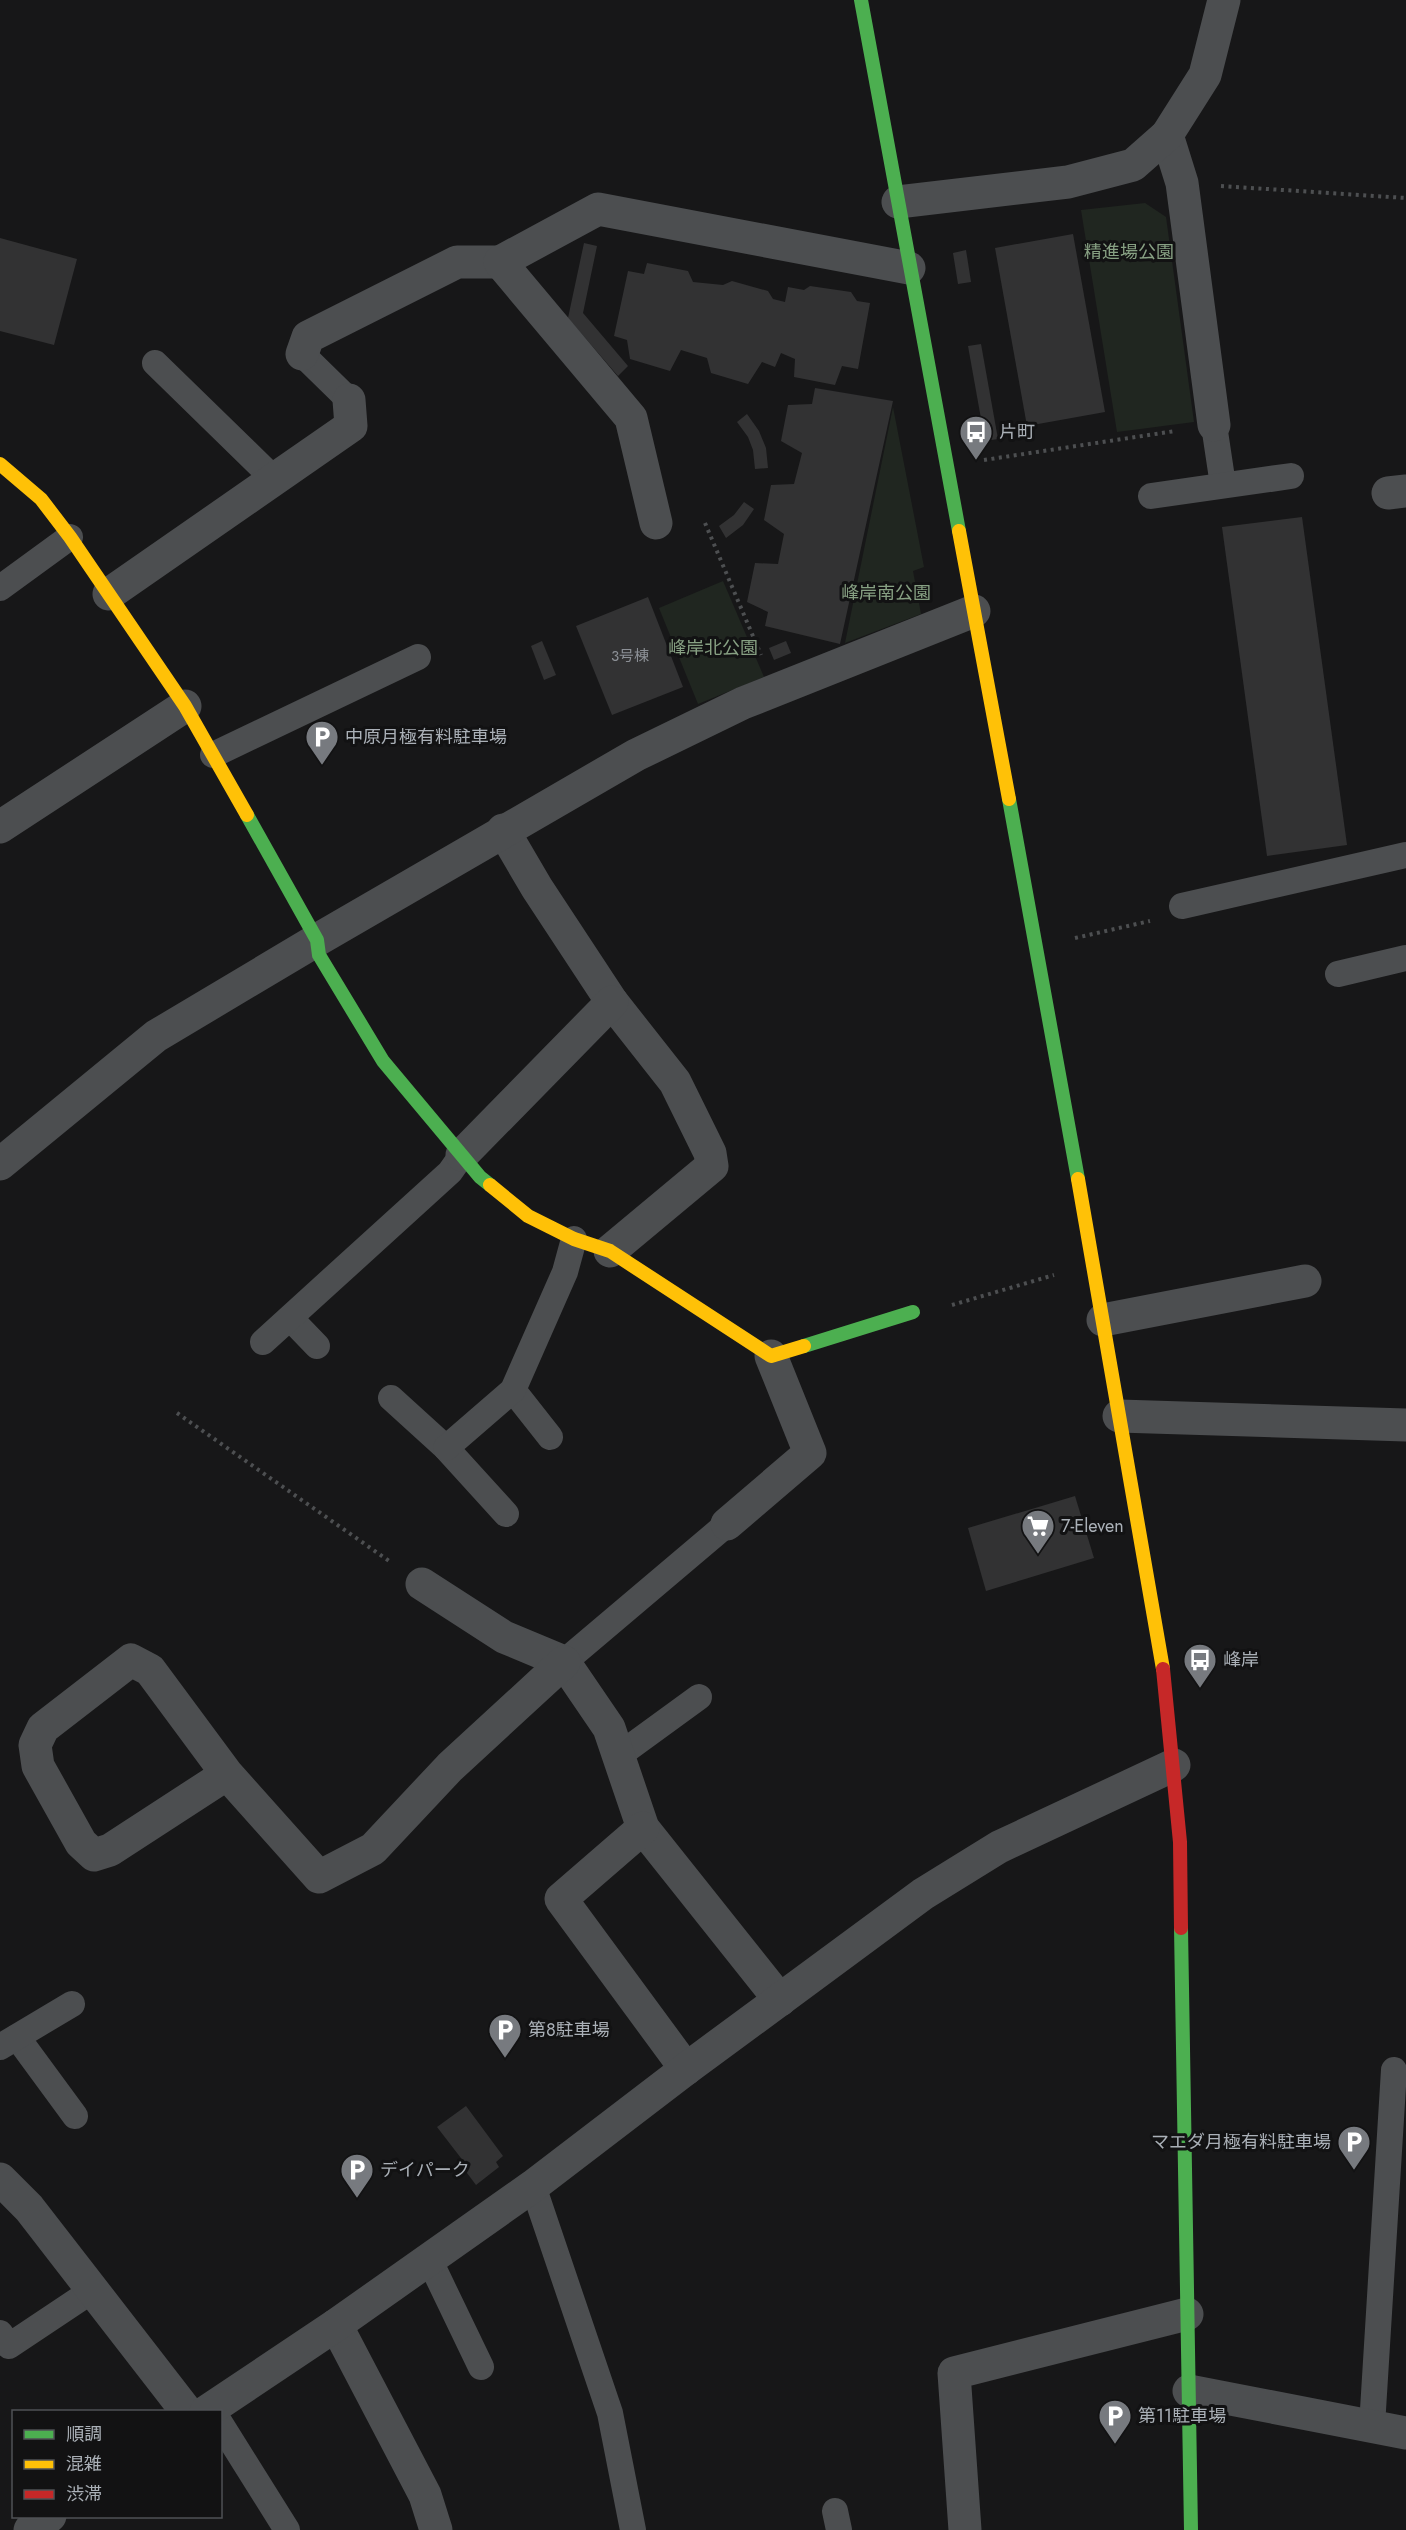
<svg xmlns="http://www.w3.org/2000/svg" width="1406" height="2530" font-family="Jost,'Noto Sans JP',sans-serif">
<rect width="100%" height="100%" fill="#171718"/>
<g fill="#202620">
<path d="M 1145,203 L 1166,217 L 1194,422 L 1117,432 L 1081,210 Z"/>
<path d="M 893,407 L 924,567 L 913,571 L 921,614 L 845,643 Z"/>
<path d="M 723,581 L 764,677 L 698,704 L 659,608 Z"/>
</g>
<g fill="#323233">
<path d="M 1073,234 L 1105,412 L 1027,426 L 995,248 Z"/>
<path d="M 0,238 L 77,259 L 54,345 L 0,331 Z"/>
<path d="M 584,243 L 597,246 L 583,313 L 628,366 L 618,376 L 568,318 Z"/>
<path d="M 966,250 L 971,282 L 958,284 L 953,253 Z"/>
<path d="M 647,263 L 688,271 L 693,282 L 723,285 L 732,281 L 768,291 L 773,299 L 785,302 L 788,287 L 804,290 L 810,286 L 851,292 L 857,301 L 870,303 L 858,369 L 842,366 L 835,385 L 794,377 L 795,359 L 781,353 L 775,367 L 762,362 L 748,384 L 711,373 L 707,358 L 681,350 L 670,371 L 630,359 L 627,340 L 614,336 L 628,271 L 644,274 Z"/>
<path d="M 981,344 L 998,439 L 985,441 L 968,346 Z"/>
<path d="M 815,388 L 893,401 L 840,644 L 765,626 L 768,612 L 747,602 L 755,563 L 778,564 L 784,534 L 764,520 L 771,485 L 794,484 L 802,453 L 781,441 L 788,405 L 812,404 Z"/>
<path d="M 747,414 L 759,431 L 766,448 L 768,468 L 755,469 L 753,450 L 748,437 L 737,422 Z"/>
<path d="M 744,502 L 754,509 L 743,525 L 726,538 L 719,526 L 734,515 Z"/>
<path d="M 1302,517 L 1347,845 L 1267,856 L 1222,527 Z"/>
<path d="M 648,597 L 683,687 L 612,715 L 576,626 Z"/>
<path d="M 542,641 L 556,675 L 544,680 L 531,646 Z"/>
<path d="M 786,641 L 791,653 L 774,660 L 769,648 Z"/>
<path d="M 1075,1496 L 1094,1558 L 986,1591 L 968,1528 Z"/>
<path d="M 466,2106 L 503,2156 L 496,2162 L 499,2167 L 476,2185 L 461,2165 L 464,2162 L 437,2127 Z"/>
</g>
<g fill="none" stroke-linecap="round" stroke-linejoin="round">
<g stroke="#4d4f51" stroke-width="4" stroke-dasharray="3 4.5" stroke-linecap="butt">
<path d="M 1221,186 L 1406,198"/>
<path d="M 984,460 L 1175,431"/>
<path d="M 705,523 L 761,655"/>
<path d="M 1075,938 L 1150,921"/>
<path d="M 952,1305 L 1054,1275"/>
<path d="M 177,1413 L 392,1563"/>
</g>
<g stroke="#4c4e50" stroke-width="26">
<path d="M 302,354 L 349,400"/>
<path d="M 155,363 L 275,480"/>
<path d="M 1214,425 L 1223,485"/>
<path d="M 1151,496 L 1291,476"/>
<path d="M 0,588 L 70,537"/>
<path d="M 213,755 L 418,657"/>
<path d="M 1182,906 L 1406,855"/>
<path d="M 1338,974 L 1406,958"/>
<path d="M 290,1318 L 317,1346"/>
<path d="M 263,1342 L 450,1172 L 462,1155"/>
<path d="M 513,1390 L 550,1437"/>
<path d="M 391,1398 L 446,1448 L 506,1514"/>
<path d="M 446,1448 L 513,1390 L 565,1272 L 574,1239"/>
<path d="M 564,1662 L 727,1524"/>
<path d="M 618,1756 L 699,1697"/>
<path d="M 17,2037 L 75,2116"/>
<path d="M 0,2047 L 72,2004"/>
<path d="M 533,2186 L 610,2413 L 633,2530"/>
<path d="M 429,2259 L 481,2367"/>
<path d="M 0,2333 L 9,2346 L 93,2290"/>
<path d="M 220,2423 L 287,2530"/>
<path d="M 1372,2426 L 1394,2070"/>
<path d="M 835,2511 L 839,2530"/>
</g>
<g stroke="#4c4e50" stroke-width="33">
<path d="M 1167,135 L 1182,183 L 1214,425"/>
<path d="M 898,202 L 1068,182 L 1133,165 L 1167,135 L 1205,75 L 1224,0"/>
<path d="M 302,354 L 308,337 L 457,262 L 500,262"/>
<path d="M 1388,493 L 1406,491"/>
<path d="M 656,523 L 631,418 L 500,262 L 598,209 L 909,268"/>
<path d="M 109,594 L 351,426 L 349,400"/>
<path d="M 0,827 L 185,706"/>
<path d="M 503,830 L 537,888 L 612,1002 L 675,1082 L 710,1153 L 712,1166 L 610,1251"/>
<path d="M 462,1155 L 612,1002"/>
<path d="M 0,1164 L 156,1036 L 317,940 L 636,755 L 743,703 L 974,611"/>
<path d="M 1103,1320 L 1305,1281"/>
<path d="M 1119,1416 L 1406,1425"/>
<path d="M 727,1524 L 810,1453 L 771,1356"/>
<path d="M 422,1584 L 504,1637 L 564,1662 L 609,1728 L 643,1828 L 780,2000"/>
<path d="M 227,1774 L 110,1850 L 94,1855 L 81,1843 L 38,1766 L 35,1745 L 43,1728 L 131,1660 L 150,1670 L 227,1774 L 319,1877 L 373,1849 L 450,1767 L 564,1662"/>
<path d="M 643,1828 L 561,1899 L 686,2069"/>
<path d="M 0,2179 L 29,2208 L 187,2412"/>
<path d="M 336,2325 L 425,2495 L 436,2530"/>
<path d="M 1189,2391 L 1406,2433"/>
<path d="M 206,2412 L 336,2325 L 533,2186 L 686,2069 L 923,1894 L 999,1847 L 1174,1765"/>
<path d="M 30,2530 L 50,2516"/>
<path d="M 965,2530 L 954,2373 L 1187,2314"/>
</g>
<g stroke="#4caf50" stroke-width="14">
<path d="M 861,0 L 959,531"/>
<path d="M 1009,799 L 1078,1179"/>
<path d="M 247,815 L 317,940 L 319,955 L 383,1061 L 480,1177 L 490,1185"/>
<path d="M 804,1346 L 913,1312"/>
<path d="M 1181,1928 L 1191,2530"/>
</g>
<g stroke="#ffc107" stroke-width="14">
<path d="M 0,464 L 41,499 L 70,537 L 185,706 L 247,815"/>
<path d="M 959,531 L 1009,799"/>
<path d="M 1078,1179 L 1163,1669"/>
<path d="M 490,1185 L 528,1216 L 574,1239 L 610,1251 L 771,1356 L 804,1346"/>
</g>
<path stroke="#c62828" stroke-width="14" d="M 1163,1669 L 1180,1842 L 1181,1928"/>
</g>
<defs>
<g id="bus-pin" transform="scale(1.725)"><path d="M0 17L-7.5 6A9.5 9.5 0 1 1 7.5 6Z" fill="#777a7f" stroke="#121213"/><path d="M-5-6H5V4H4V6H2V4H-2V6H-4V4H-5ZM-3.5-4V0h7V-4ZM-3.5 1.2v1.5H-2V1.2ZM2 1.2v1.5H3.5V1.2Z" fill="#fff"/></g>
<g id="parking-pin" transform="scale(1.725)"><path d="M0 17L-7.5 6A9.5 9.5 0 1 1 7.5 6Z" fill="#777a7f" stroke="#121213"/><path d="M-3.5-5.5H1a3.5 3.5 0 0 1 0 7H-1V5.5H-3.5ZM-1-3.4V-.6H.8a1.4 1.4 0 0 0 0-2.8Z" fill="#fff"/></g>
<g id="supermarket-pin" transform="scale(1.725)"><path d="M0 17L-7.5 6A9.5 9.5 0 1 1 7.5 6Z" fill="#777a7f" stroke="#121213"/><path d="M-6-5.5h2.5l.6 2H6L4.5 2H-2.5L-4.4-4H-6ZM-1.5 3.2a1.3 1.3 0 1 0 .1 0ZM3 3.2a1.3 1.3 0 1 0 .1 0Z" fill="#fff"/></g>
</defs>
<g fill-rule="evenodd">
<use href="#bus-pin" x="976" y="432"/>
<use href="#parking-pin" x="322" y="737"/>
<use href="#supermarket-pin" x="1038" y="1526"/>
<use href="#bus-pin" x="1200" y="1660"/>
<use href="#parking-pin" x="505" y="2030"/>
<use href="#parking-pin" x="1354" y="2142"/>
<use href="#parking-pin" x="357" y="2170"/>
<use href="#parking-pin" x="1115" y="2416"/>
</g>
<g text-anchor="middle" stroke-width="6" stroke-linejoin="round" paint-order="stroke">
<g font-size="15" fill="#8c9096">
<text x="630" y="661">3号棟</text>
</g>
<g font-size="18" fill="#87a083" stroke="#121213">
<text x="1129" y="258">精進場公園</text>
<text x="886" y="599">峰岸南公園</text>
<text x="713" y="654">峰岸北公園</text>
</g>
<g font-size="18" fill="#aab0b7" stroke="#121213" text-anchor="start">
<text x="999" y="438">片町</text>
<text x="345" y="743">中原月極有料駐車場</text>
<text x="1061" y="1532">7-Eleven</text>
<text x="1223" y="1666">峰岸</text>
<text x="528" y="2036">第8駐車場</text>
<text x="1331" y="2148" text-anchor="end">マエダ月極有料駐車場</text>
<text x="380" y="2176">デイパーク</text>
<text x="1138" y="2422">第11駐車場</text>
</g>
</g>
<rect x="12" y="2410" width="210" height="108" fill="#121213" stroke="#4f5155" stroke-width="1.5"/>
<rect x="24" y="2430" width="30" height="9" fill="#4caf50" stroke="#4f5155" stroke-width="1.5"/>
<text x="66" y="2440" font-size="18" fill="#aab0b7">順調</text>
<rect x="24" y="2460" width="30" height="9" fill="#ffc107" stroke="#4f5155" stroke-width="1.5"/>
<text x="66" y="2470" font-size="18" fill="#aab0b7">混雑</text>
<rect x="24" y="2490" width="30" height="9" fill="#c62828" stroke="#4f5155" stroke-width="1.5"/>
<text x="66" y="2500" font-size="18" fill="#aab0b7">渋滞</text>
</svg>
